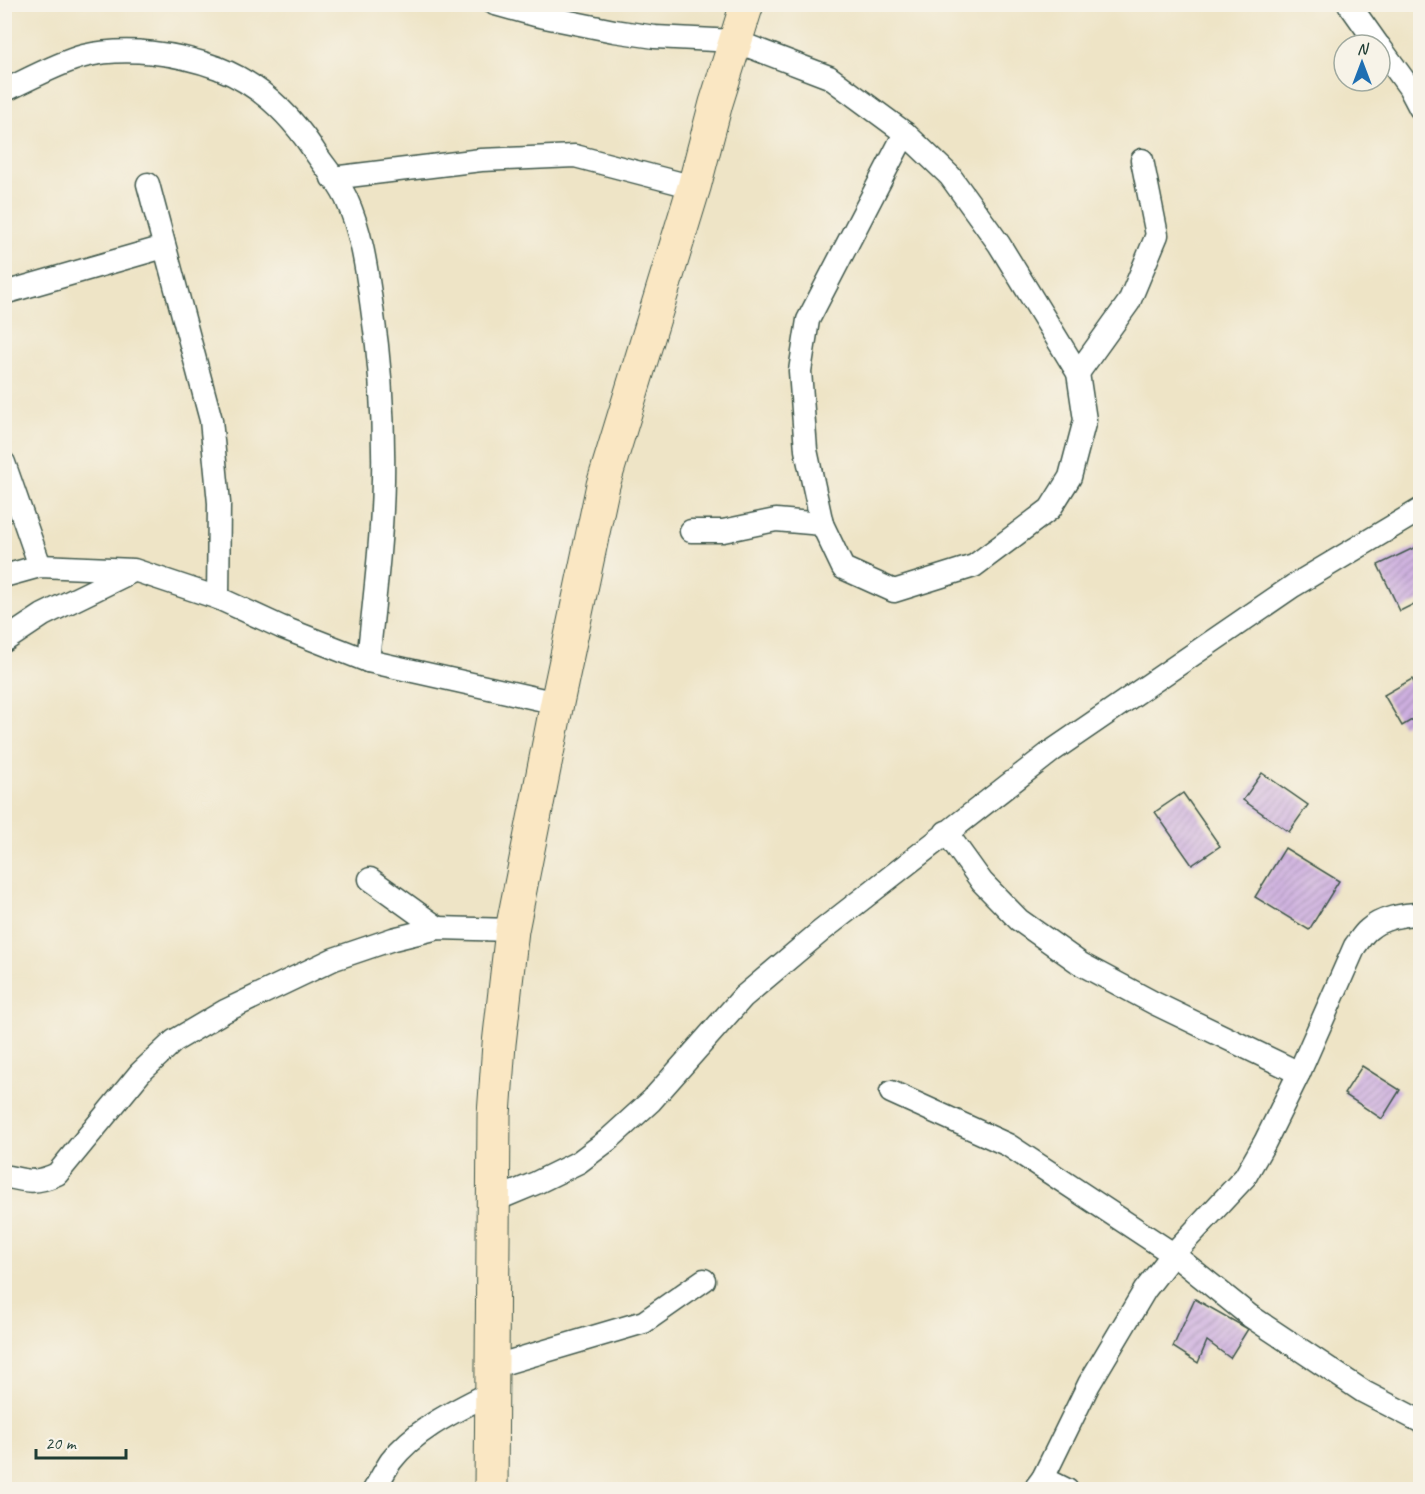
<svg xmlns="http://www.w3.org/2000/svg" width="1425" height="1494" font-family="Caveat,sans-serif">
<defs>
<pattern id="building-hatch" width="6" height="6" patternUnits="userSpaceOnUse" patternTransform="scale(1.5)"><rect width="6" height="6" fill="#cdafdf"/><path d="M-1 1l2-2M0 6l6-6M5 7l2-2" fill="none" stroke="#a690b6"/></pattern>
</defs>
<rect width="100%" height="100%" fill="#f7f3e8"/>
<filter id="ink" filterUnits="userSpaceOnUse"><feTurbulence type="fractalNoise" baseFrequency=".0167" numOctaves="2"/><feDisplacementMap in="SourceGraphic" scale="12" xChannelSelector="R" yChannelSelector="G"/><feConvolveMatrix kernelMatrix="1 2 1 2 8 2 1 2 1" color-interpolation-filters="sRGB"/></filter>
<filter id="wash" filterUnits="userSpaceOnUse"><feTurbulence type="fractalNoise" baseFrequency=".008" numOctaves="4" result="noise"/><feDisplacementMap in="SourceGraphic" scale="24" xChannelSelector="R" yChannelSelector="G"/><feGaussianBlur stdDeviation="1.35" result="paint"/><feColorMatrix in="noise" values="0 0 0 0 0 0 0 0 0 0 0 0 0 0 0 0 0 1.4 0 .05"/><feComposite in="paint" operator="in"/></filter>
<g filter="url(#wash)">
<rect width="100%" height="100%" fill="#eee4c6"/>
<g id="blocks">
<g fill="url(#building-hatch)">
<path d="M 1420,545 L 1420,601 L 1400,611 L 1378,565 Z"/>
<path d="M 1412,679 L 1420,694 L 1420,715 L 1402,726 L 1384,695 Z"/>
<path d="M 1262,773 L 1308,805 L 1289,832 L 1243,800 Z"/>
<path d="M 1183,793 L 1220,846 L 1192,865 L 1155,812 Z"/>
<path d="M 1285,848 L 1339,881 L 1309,930 L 1255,897 Z"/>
<path d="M 1362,1066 L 1400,1090 L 1382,1119 L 1344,1094 Z"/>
<path d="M 1195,1299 L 1248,1329 L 1230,1358 L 1207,1341 L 1198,1363 L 1173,1347 Z"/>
</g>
</g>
</g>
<g filter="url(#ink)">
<use href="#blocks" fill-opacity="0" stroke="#3e564a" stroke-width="1.5"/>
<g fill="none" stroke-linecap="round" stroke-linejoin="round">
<g stroke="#3e564a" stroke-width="25">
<g id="street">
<path d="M 495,4 L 535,15 L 614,31 L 655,37 L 735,41 L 829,77 L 905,133 L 950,176 L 999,244 L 1078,373 L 1085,420 L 1070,477 L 1050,509 L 974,566 L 894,591 L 843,568 L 822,524 L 776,520 L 723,531 L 691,531"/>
<path d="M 1349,4 L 1378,45"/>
<path d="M 1380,47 L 1409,87 L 1420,108"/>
<path d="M 4,91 C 27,80 60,62 84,56 C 126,46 177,53 218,68 C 259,84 289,113 313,149 C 323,165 338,181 346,198 C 362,232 367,272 372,308 C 381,366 384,422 383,480 C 382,541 374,601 368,661"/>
<path d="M 332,178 L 481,160 L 575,156 L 694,187"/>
<path d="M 148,184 L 211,420 L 219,503 L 218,598"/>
<path d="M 4,293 L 164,247"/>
<path d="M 1078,373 L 1129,302 L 1157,235 L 1142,160"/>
<path d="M 4,463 L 40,566"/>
<path d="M 822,524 L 806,450 L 800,371 L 808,320 L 905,133"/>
<path d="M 4,576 L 40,566 L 134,570 L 218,598 L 281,627 L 368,661 L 557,703"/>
<path d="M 4,641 L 43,615 L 133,571"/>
<path d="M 946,832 L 982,882 L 1019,920 L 1081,964 L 1154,1003 L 1299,1073"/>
<path d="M 370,879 L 438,928"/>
<path d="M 891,1092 L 1008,1145 L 1173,1254 L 1250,1316 L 1364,1392 L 1420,1421"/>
<path d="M 4,1176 C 26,1181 36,1184 57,1174 L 140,1073 L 174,1041 L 225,1011 L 334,959 L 393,939 L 438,928 L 512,930"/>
<path d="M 493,1201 L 536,1183 L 579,1162 L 608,1140 L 651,1101 L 743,997 L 820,932 L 1052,751 L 1293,586 L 1420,510"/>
<path d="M 492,1367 L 644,1322 L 704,1280"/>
<path d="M 1043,1478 L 1067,1490"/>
<path d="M 374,1490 C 380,1480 385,1470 391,1461 C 415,1429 457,1410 492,1392"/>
<path d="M 1034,1490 L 1043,1478 L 1089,1384 L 1145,1290 L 1173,1254 L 1245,1177 L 1265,1142 L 1299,1073 L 1355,946 C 1359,941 1363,934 1368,930 C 1381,918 1404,914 1420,914"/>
</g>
</g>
<g stroke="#3e564a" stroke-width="35">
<path id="secondary" d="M 491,1490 L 494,1115 L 499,1044 L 512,930 L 557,703 L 603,485 L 694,187 L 716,103 L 747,4"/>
</g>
<use href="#street" stroke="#fff" stroke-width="22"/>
<use href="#secondary" stroke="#fae7c3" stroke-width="33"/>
</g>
</g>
<rect width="1425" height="1494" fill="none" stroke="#f7f3e8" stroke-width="24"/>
<g transform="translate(1362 63)"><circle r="28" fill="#f7f3e8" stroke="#a1aaa0" stroke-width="1.5"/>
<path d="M0-4.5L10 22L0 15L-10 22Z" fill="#1f6fb2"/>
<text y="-9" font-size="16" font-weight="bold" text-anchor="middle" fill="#1f3d34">N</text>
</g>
<path d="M36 1449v9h90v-9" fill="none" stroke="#1f3d34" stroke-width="3"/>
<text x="45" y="1449" font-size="18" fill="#1f3d34" stroke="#f7f3e8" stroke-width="4.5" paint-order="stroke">20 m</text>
</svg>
